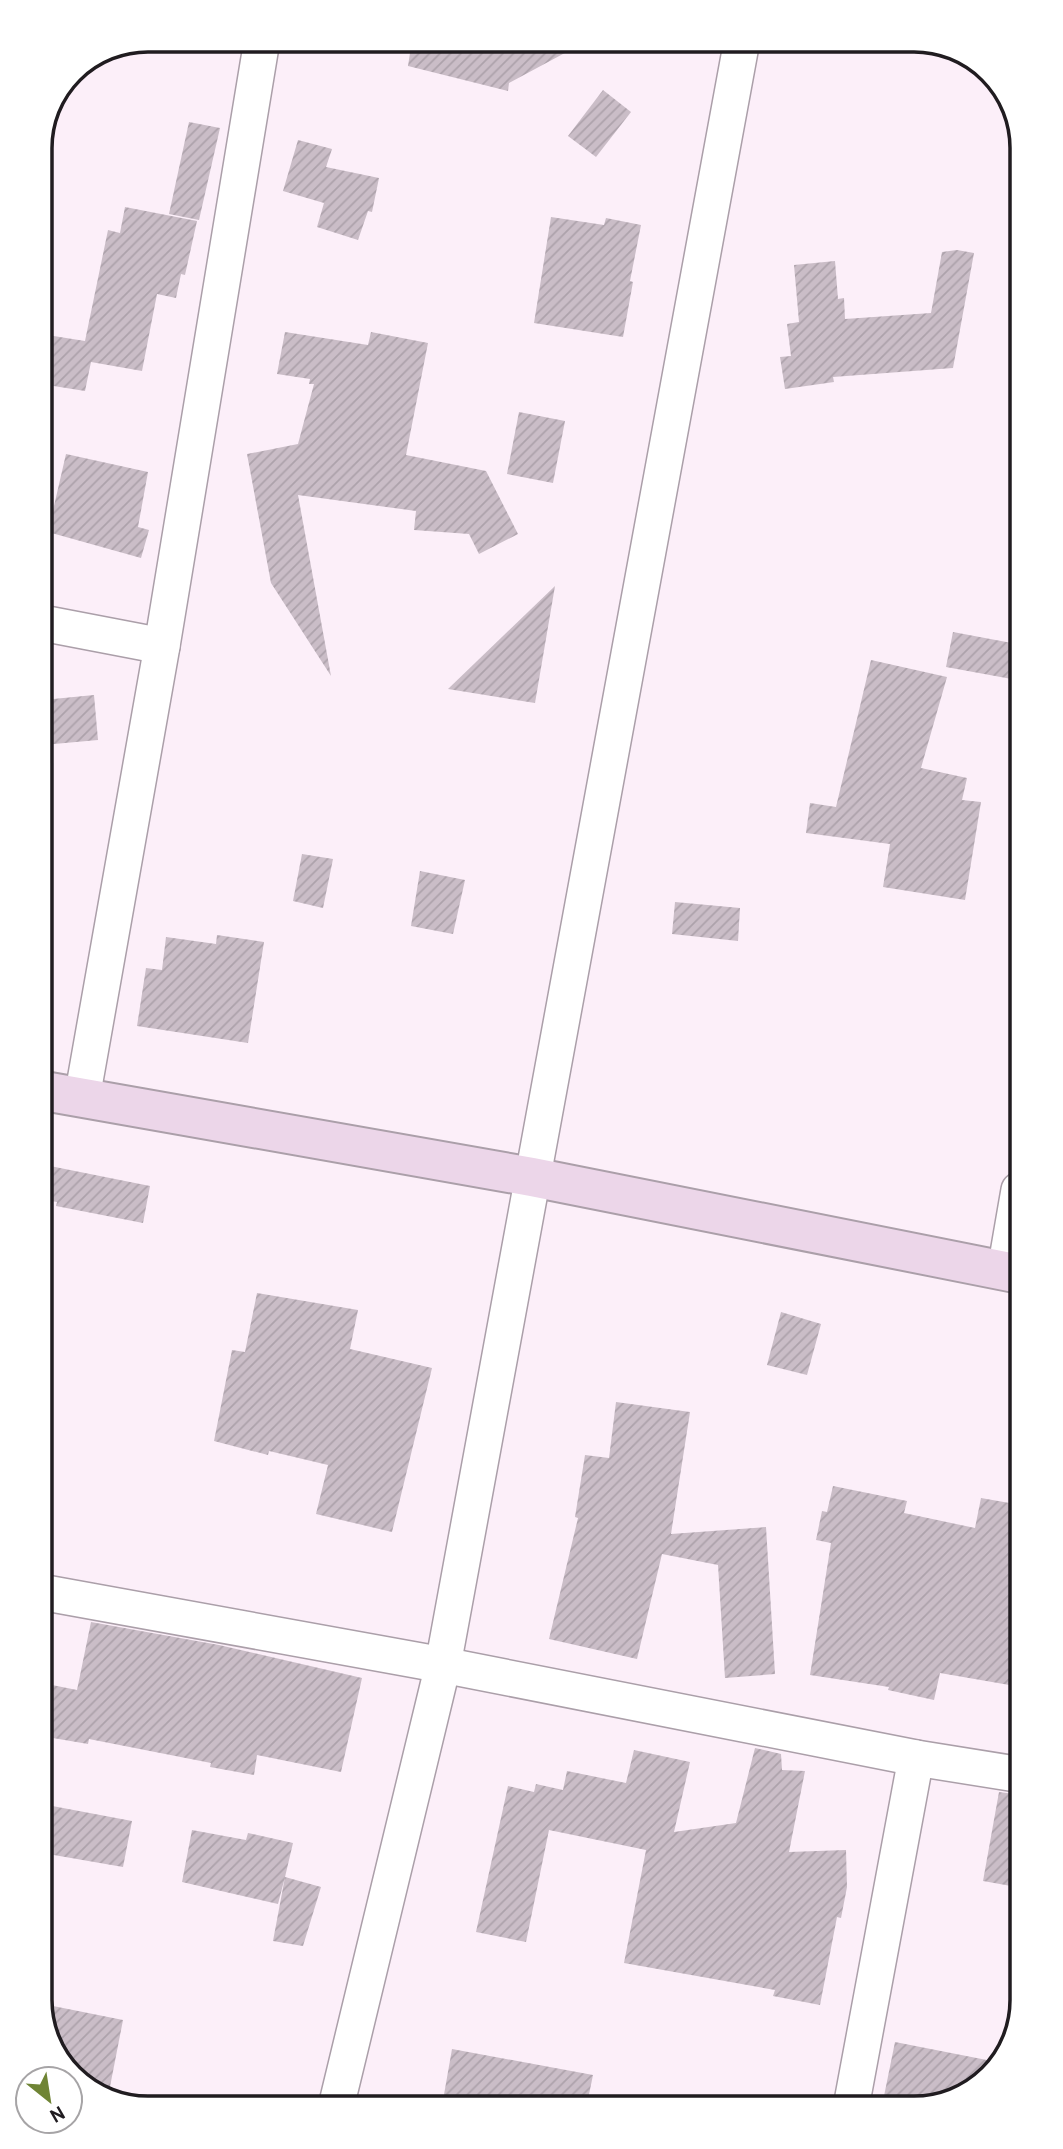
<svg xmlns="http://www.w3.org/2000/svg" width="1063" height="2149" font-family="Overpass,sans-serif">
<defs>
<pattern id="building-hatch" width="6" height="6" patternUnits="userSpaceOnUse" patternTransform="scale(1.75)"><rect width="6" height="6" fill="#cabdc7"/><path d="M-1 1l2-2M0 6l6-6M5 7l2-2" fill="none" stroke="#ada2ab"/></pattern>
</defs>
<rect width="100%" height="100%" fill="#fceff9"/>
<g fill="url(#building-hatch)">
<path d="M 412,40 L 589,40 L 509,83 L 508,91 L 408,66 Z"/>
<path d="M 603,90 L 631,112 L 596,157 L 568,136 Z"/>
<path d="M 189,122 L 220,128 L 199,220 L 169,214 Z"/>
<path d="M 298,140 L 332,149 L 326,167 L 379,178 L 372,212 L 368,211 L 358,240 L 317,227 L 324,203 L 283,191 Z"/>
<path d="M 125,207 L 197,221 L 185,275 L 181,274 L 176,298 L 157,294 L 142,371 L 91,362 L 85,391 L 41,384 L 41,334 L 85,341 L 108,230 L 120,233 Z"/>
<path d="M 551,217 L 604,225 L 606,218 L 641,225 L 630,281 L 633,282 L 623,337 L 534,323 Z"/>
<path d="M 957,250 L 974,253 L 953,368 L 833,377 L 834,382 L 785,389 L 780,357 L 791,356 L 787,324 L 799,322 L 794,265 L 835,261 L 838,299 L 844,298 L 845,319 L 931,313 L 942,252 Z"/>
<path d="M 285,332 L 368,345 L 371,332 L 428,343 L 406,455 L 486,471 L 518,534 L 479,554 L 469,534 L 414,530 L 416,511 L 298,495 L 331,676 L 271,583 L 247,454 L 298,444 L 314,384 L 309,384 L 310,379 L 277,374 Z"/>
<path d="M 519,412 L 565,421 L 553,483 L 507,474 Z"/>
<path d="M 66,454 L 148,472 L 138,527 L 149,530 L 141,558 L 48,532 Z"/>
<path d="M 555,586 L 535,703 L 448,689 Z"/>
<path d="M 953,632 L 1017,644 L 1017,680 L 946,667 Z"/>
<path d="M 871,660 L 947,677 L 921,768 L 967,778 L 962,800 L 981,802 L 965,900 L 883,887 L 890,844 L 806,833 L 810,803 L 836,807 Z"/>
<path d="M 94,695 L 98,740 L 43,745 L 43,700 Z"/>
<path d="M 302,854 L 333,859 L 323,908 L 293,901 Z"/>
<path d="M 420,871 L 465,880 L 453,934 L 411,926 Z"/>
<path d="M 675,902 L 740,908 L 738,941 L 672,934 Z"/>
<path d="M 217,935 L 264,942 L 248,1043 L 137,1026 L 146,968 L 162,970 L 166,937 L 216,944 Z"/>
<path d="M 45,1165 L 150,1186 L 143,1223 L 56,1206 L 57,1202 L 45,1200 Z"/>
<path d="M 257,1293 L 358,1310 L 350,1349 L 432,1368 L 392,1532 L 316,1514 L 328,1465 L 269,1451 L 268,1455 L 214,1441 L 232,1350 L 245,1352 Z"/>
<path d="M 781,1312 L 821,1324 L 807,1375 L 767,1365 Z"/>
<path d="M 616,1402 L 690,1412 L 671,1534 L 766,1527 L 775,1674 L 725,1678 L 718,1565 L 662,1554 L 637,1659 L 549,1639 L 578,1518 L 575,1517 L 585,1455 L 609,1458 Z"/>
<path d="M 833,1486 L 907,1501 L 904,1513 L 975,1528 L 981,1498 L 1021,1505 L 1021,1601 L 1013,1645 L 1021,1646 L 1021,1687 L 940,1673 L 934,1700 L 888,1690 L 889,1687 L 810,1675 L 831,1543 L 816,1540 L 822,1511 L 827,1512 Z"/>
<path d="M 91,1622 L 219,1645 L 362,1678 L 341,1772 L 257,1755 L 254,1775 L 210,1767 L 211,1763 L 89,1739 L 88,1744 L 47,1737 L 47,1684 L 77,1690 Z"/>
<path d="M 755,1748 L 781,1754 L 782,1770 L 805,1771 L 789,1852 L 846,1850 L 847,1887 L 841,1918 L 837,1917 L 820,2005 L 773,1996 L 775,1990 L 624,1963 L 646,1850 L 549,1830 L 526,1942 L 476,1932 L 508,1786 L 534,1792 L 536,1784 L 563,1790 L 567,1771 L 626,1783 L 634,1750 L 690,1762 L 674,1832 L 736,1823 Z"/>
<path d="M 999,1792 L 1022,1795 L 1022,1888 L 983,1881 Z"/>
<path d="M 47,1805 L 132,1821 L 123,1867 L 48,1854 Z"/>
<path d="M 192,1830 L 246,1840 L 248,1833 L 293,1843 L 285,1877 L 321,1887 L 303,1946 L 273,1941 L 285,1877 L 278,1904 L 182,1882 Z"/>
<path d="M 48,2005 L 123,2020 L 108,2097 L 88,2090 L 48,2042 Z"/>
<path d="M 895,2042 L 1002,2063 L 956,2101 L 883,2101 Z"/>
<path d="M 452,2049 L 593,2075 L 587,2104 L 442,2106 Z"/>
</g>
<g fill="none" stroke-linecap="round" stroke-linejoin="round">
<g stroke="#ab9fa9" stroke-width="38">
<g id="street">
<path d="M 42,623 L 162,646"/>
<path d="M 82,1098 L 162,646 L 262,40"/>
<path d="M 1005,1271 L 1019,1190"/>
<path d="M 46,1593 L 443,1665 L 916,1758 L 1022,1775"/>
<path d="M 852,2102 L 916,1758"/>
<path d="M 336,2107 L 443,1665 L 742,40"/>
</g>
</g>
<g stroke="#ab9fa9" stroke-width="42">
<path id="secondary" d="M 44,1091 L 532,1177 L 1020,1274"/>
</g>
<use href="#street" stroke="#fff" stroke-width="35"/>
<use href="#secondary" stroke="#ecd6e9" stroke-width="38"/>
</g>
<path d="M0 0H1063V2149H0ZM148 52H914A96 96 0 0 1 1010 148V2000A96 96 0 0 1 914 2096H148A96 96 0 0 1 52 2000V148A96 96 0 0 1 148 52Z" fill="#fff" fill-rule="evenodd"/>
<path fill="none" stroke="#201c20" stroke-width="3.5" d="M148 52H914A96 96 0 0 1 1010 148V2000A96 96 0 0 1 914 2096H148A96 96 0 0 1 52 2000V148A96 96 0 0 1 148 52Z"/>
<g transform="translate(49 2100) rotate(150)"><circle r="33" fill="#ffffff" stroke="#a6a4a6" stroke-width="2"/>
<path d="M0-5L12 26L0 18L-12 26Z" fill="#6f8435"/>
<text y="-10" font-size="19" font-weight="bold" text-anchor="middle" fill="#201c20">N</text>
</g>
</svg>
